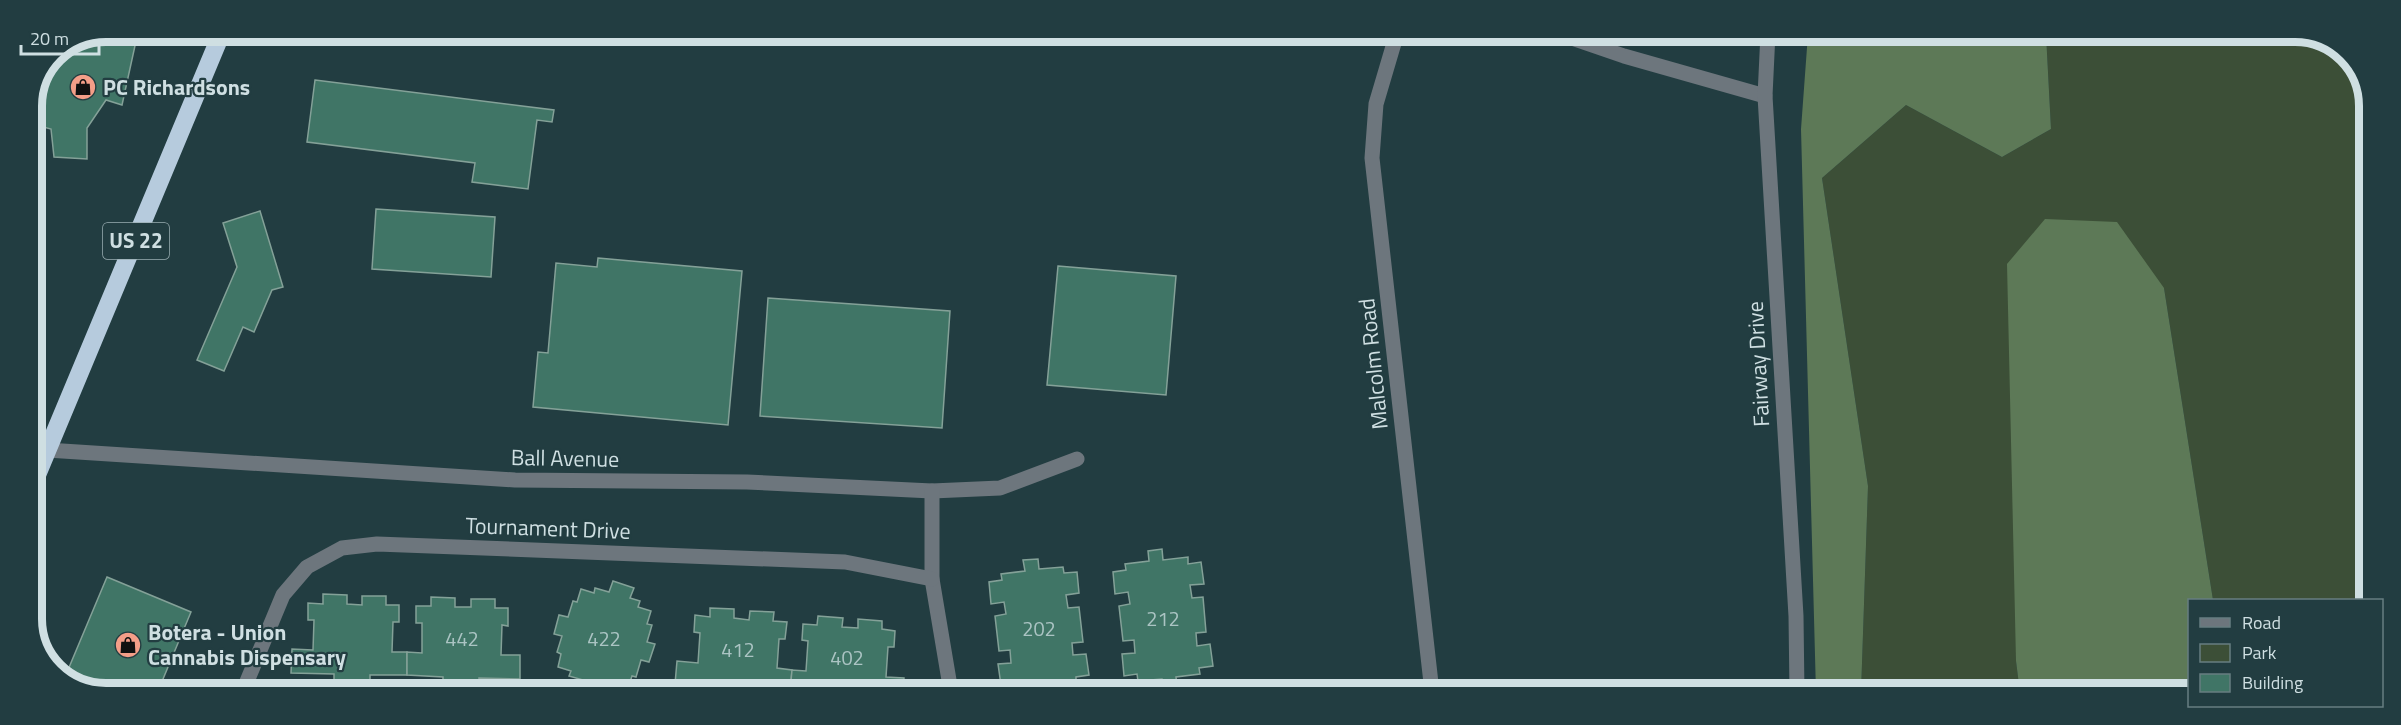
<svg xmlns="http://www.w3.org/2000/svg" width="2401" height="725" font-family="'Titillium Web',sans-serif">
<rect width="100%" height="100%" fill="#223d41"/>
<path fill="#3c4f37" d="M 2046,34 L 2315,34 L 2351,57 L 2369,101 L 2367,600 L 2213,600 L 2164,288 L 2016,661 L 2020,693 L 1861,693 L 1868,486 L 1822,178 L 1906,105 L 2002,157 L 2051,129 Z"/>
<g fill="#5d7957">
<path d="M 1808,34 L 2046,34 L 2051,129 L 2002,157 L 1906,105 L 1822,178 L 1868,486 L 1861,693 L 1816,693 L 1801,129 Z"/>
<path d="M 2045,219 L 2117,222 L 2164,288 L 2213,600 L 2190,600 L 2189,693 L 2020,693 L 2016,661 L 2007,264 Z"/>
</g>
<g fill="#407566" stroke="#84a198" stroke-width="1.5">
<path d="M 106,32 L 138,32 L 122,105 L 106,100 L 87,128 L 87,159 L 54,157 L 51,129 L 32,124 L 32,106 L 54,53 Z"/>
<path d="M 315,80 L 554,110 L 552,122 L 537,120 L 528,189 L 472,182 L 475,163 L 307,142 Z"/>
<path d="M 376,209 L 495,217 L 491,277 L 372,269 Z"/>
<path d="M 260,211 L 283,287 L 272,290 L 254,332 L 243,327 L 224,371 L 197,360 L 237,267 L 223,223 Z"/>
<path d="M 598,258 L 742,271 L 728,425 L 533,407 L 538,352 L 548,353 L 556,263 L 597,267 Z"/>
<path d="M 1058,266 L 1176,276 L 1166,395 L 1047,385 Z"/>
<path d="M 768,298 L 950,311 L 942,428 L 760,416 Z"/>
<path d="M 1162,549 L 1163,560 L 1188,557 L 1188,564 L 1201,562 L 1204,584 L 1190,585 L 1192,598 L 1203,597 L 1206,632 L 1196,633 L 1197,646 L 1210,644 L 1213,666 L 1199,668 L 1200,674 L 1176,677 L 1177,687 L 1163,689 L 1162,679 L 1138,681 L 1137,674 L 1124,676 L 1122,654 L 1135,653 L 1134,640 L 1123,641 L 1119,606 L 1130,604 L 1128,592 L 1115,594 L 1113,572 L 1126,570 L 1125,564 L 1149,561 L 1148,551 Z"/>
<path d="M 1038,559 L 1039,569 L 1063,567 L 1064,573 L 1077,572 L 1079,593 L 1066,595 L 1068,608 L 1079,607 L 1083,642 L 1072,643 L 1073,655 L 1086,654 L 1089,675 L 1076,677 L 1076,684 L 1052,687 L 1053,692 L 1039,692 L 1038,688 L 1014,691 L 1014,684 L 1001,685 L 998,664 L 1011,663 L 1010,650 L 999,651 L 995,616 L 1006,614 L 1004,602 L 991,604 L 989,582 L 1002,580 L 1001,574 L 1025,571 L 1023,560 Z"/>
<path d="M 107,577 L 191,612 L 158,691 L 86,691 L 65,677 Z"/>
<path d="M 613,581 L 634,588 L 630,598 L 640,601 L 638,607 L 651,611 L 647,624 L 652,625 L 647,642 L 655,644 L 649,662 L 641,660 L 636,677 L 632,676 L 628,688 L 615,684 L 614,690 L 604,687 L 602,691 L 600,691 L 582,686 L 583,680 L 569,676 L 571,671 L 558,667 L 561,654 L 557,652 L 562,636 L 554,634 L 559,615 L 568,617 L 573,601 L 577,602 L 581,589 L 594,593 L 595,588 L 609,592 Z"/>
<path d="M 323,594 L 347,595 L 347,604 L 362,605 L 362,596 L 386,596 L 386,605 L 399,605 L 399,622 L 393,622 L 392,652 L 407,652 L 407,675 L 370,675 L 370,680 L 358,680 L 357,691 L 347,691 L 347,680 L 334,680 L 334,674 L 291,673 L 292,649 L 313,650 L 314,620 L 308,620 L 308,603 L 323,604 Z"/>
<path d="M 431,597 L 455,598 L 455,607 L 471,607 L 471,599 L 495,599 L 495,608 L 508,608 L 508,626 L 502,625 L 501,655 L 520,655 L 520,679 L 479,678 L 479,683 L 466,683 L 465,691 L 456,691 L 456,682 L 443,682 L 443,677 L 407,675 L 407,652 L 422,653 L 422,623 L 416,623 L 416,606 L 431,606 Z"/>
<path d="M 710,608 L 734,609 L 734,618 L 749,620 L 750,611 L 774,612 L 773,621 L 787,622 L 785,639 L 779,639 L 777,668 L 792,670 L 790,692 L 718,692 L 718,688 L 675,684 L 677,661 L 698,663 L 700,633 L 694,632 L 695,615 L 710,617 Z"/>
<path d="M 818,616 L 843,618 L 842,627 L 858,628 L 858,619 L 882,621 L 882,629 L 895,631 L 894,647 L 888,647 L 886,677 L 904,678 L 903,692 L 790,692 L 792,670 L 806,671 L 808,641 L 802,640 L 803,624 L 817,625 Z"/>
</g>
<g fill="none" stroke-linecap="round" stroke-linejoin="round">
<g stroke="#6d767d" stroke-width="15">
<path d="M 1397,33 L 1376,104 L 1372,158 L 1432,692"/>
<path d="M 1557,33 L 1624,56 L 1765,96"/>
<path d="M 1768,33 L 1765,96 L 1796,616 L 1797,693"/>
<path d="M 47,450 L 515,480 L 747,482 L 932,491 L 1000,488 L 1077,459"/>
<path d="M 932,491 L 932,579 L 951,692"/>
<path d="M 243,691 L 283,595 L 307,567 L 342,548 L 377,544 L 845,562 L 932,579"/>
</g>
<path stroke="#b6cbdd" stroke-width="18" d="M 32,487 L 222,32"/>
</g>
<defs>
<g id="shop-disc" transform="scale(1.35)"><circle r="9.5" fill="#f49e88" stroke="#223d41"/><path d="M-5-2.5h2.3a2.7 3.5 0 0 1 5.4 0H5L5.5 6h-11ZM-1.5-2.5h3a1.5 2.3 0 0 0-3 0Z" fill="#111"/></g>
</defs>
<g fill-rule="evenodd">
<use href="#shop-disc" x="83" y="87"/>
<use href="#shop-disc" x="128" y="645"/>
</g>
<g text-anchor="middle" stroke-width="4.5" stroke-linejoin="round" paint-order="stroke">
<g font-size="20" fill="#abc4c3">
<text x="1163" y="626">212</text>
<text x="1039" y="636">202</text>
<text x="462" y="646">442</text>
<text x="604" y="646">422</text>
<text x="738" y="657">412</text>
<text x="847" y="665">402</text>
</g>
<rect fill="#223d41" stroke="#9baeb2" stroke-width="1.5" x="103" y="223" width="66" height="36" rx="4.5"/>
<g font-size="21" font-weight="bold" fill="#cfdfe2">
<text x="136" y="248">US 22</text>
</g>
<g font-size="22" font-weight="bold" fill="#cfdfe2" stroke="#223d41" text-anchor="start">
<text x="103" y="95">PC Richardsons</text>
<text x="148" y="640">Botera - Union<tspan x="148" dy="25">Cannabis Dispensary</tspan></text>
</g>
<g font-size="22" fill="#cfdfe2" stroke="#223d41">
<text transform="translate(1373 364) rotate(-96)" y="8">Malcolm Road</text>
<text transform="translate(1758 364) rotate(-93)" y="8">Fairway Drive</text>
<text transform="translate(565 458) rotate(1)" y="8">Ball Avenue</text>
<text transform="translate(548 528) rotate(2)" y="8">Tournament Drive</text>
</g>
</g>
<path d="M0 0H2401V725H0ZM106 42H2295A64 64 0 0 1 2359 106V619A64 64 0 0 1 2295 683H106A64 64 0 0 1 42 619V106A64 64 0 0 1 106 42Z" fill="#223d41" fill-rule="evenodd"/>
<path fill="none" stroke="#cfdfe2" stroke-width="8" d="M106 42H2295A64 64 0 0 1 2359 106V619A64 64 0 0 1 2295 683H106A64 64 0 0 1 42 619V106A64 64 0 0 1 106 42Z"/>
<rect x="2188" y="599" width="195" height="108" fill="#223d41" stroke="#677e81" stroke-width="1.5"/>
<rect x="2200" y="618" width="30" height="9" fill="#6d767d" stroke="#677e81" stroke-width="1.5"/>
<text x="2242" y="629" font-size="18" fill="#cfdfe2">Road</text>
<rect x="2200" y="644" width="30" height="18" fill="#3c4f37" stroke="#677e81" stroke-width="1.5"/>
<text x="2242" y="659" font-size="18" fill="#cfdfe2">Park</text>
<rect x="2200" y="674" width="30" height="18" fill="#407566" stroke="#677e81" stroke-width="1.5"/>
<text x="2242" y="689" font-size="18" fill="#cfdfe2">Building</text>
<path d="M21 45v9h78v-9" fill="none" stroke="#cfdfe2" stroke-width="3"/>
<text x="30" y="45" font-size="18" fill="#cfdfe2" stroke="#223d41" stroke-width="4.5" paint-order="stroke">20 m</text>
</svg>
